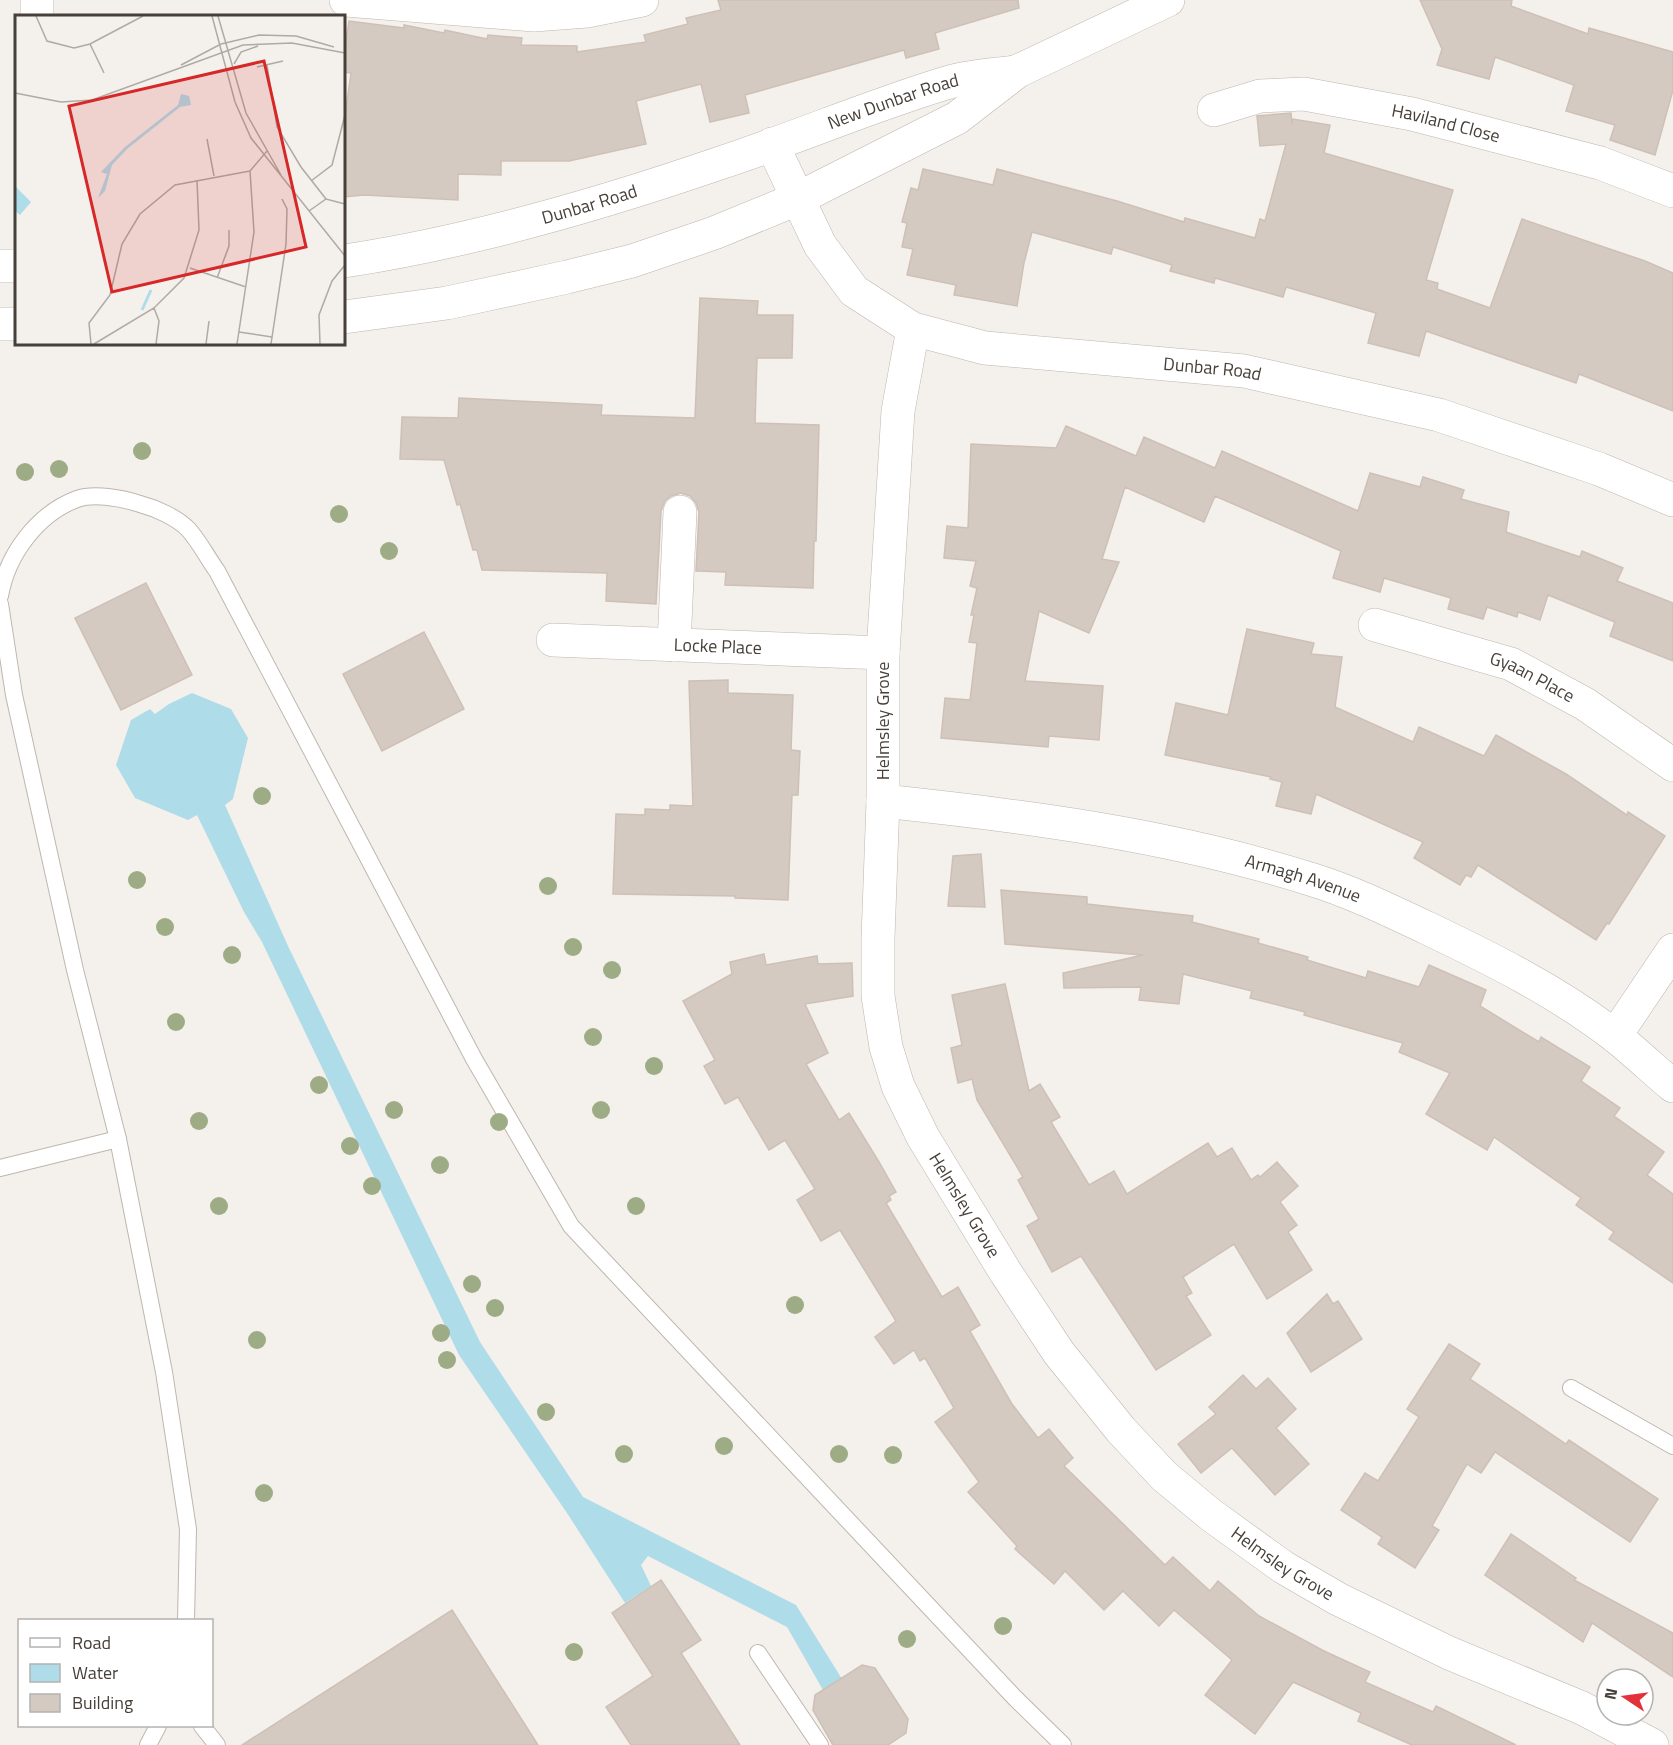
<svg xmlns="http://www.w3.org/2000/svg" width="1673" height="1745" font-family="'Titillium Web',sans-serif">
<rect width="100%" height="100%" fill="#f4f0eb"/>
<path fill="#afdce9" d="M 192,693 L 231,709 L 248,738 L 233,799 L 225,805 L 288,946 L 480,1342 L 583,1497 L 796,1605 L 842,1679 L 823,1690 L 787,1627 L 648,1556 L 641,1565 L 651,1586 L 625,1603 L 567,1513 L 459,1355 L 262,942 L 244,912 L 197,815 L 188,820 L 135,798 L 116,765 L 131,720 L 150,709 L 155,714 L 169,704 Z"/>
<g fill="#d4cac2" stroke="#cec0b6" stroke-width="1.5">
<path d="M 718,0 L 1018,0 L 1019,8 L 935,33 L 939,49 L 906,58 L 904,50 L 745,95 L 749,113 L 710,122 L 701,84 L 636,101 L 646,144 L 569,161 L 501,161 L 501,175 L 458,174 L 458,200 L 364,195 L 344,197 L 344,123 L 351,73 L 344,72 L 344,53 L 349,21 L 404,28 L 404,25 L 444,33 L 445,30 L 487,39 L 488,35 L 522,38 L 521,45 L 577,46 L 577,52 L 646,42 L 644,35 L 688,24 L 686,18 L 721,10 Z"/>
<path d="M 1420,0 L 1512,0 L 1511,6 L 1588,34 L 1589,28 L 1673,52 L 1673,90 L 1655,155 L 1610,140 L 1615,125 L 1566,111 L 1574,85 L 1495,57 L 1489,79 L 1437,65 L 1442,49 Z"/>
<path d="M 1291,113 L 1292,124 L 1293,119 L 1330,125 L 1324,153 L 1453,190 L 1426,280 L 1438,283 L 1437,289 L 1490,308 L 1522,219 L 1645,261 L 1673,273 L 1673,411 L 1579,374 L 1576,383 L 1426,331 L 1419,356 L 1368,343 L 1376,313 L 1286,287 L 1283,297 L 1215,278 L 1214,283 L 1170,271 L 1172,265 L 1113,247 L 1111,254 L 1032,232 L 1024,263 L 1017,306 L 954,295 L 956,285 L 907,275 L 913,249 L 902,247 L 907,223 L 902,222 L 911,188 L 918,190 L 923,169 L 993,185 L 997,169 L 1117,201 L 1184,222 L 1185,218 L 1255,238 L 1260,219 L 1265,221 L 1286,144 L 1260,146 L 1257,116 Z"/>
<path d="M 700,298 L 758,301 L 757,315 L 793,315 L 792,358 L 757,358 L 755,423 L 819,425 L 816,541 L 814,541 L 813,588 L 725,585 L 726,572 L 696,571 L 699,512 L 696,503 L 690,496 L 681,493 L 671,496 L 665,501 L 661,511 L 656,604 L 606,601 L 607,573 L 482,570 L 477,550 L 473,550 L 460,504 L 457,505 L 444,460 L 400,459 L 402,417 L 458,418 L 459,398 L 602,405 L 601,415 L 695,418 Z"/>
<path d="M 1066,426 L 1136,456 L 1144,437 L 1215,468 L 1222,451 L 1358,511 L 1370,473 L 1420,487 L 1423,477 L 1464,490 L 1461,499 L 1509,512 L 1506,532 L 1580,557 L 1582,551 L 1623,568 L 1617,581 L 1673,603 L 1673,661 L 1610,636 L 1615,622 L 1548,595 L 1540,620 L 1518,612 L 1517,617 L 1487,607 L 1483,619 L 1448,609 L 1451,598 L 1384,578 L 1380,592 L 1333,578 L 1341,551 L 1215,496 L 1204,522 L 1125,487 L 1102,559 L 1119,562 L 1089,633 L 1039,611 L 1025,681 L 1103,686 L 1099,740 L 1049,736 L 1048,747 L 941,738 L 945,698 L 970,700 L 977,643 L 969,642 L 974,615 L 971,615 L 977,588 L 970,586 L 976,561 L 944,558 L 947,526 L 968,528 L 971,444 L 1056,448 Z"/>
<path d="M 146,583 L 192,675 L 121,710 L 75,618 Z"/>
<path d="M 1247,629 L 1314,643 L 1311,654 L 1342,657 L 1335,707 L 1413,742 L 1419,727 L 1484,756 L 1496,735 L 1566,774 L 1627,815 L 1628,812 L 1665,836 L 1609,924 L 1607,923 L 1596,940 L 1478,865 L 1471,877 L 1466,875 L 1460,885 L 1414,858 L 1423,842 L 1316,794 L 1311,814 L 1276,806 L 1282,782 L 1270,779 L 1271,777 L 1165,755 L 1176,703 L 1228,715 Z"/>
<path d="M 424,632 L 464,709 L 382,751 L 343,674 Z"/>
<path d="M 728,680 L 728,693 L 793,695 L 791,750 L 800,751 L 798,795 L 792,795 L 788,900 L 735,898 L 735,896 L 613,894 L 616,814 L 645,815 L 645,809 L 670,810 L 670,805 L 693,806 L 689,681 Z"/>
<path d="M 981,854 L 985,907 L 948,906 L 953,856 Z"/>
<path d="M 1001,890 L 1087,897 L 1087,904 L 1193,916 L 1192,922 L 1259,939 L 1258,943 L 1308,957 L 1307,960 L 1366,978 L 1368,971 L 1419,987 L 1429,965 L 1486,990 L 1480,1006 L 1539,1042 L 1541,1037 L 1590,1067 L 1581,1081 L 1620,1108 L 1614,1116 L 1664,1152 L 1647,1175 L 1673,1194 L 1673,1283 L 1609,1239 L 1614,1232 L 1576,1205 L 1581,1198 L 1494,1137 L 1487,1150 L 1426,1114 L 1450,1073 L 1399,1052 L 1403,1043 L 1304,1015 L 1305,1012 L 1250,998 L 1252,991 L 1183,974 L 1179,1004 L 1139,1000 L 1141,987 L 1064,988 L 1063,973 L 1143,955 L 1005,944 Z"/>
<path d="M 764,954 L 766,965 L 817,956 L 818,964 L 852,963 L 853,996 L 805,1004 L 828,1053 L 806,1064 L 839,1120 L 849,1113 L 879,1162 L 896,1192 L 889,1196 L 891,1200 L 886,1203 L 942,1297 L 958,1287 L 980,1325 L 970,1331 L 1012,1404 L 1038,1438 L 1049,1429 L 1073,1458 L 1064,1466 L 1165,1565 L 1173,1557 L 1210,1591 L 1218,1581 L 1259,1616 L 1324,1651 L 1370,1672 L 1365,1682 L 1433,1712 L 1436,1706 L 1516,1745 L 1412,1745 L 1358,1721 L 1361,1713 L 1293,1682 L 1255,1734 L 1205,1695 L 1232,1660 L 1174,1610 L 1159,1626 L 1123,1591 L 1104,1610 L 1065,1571 L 1054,1584 L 1015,1549 L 1017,1546 L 968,1492 L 979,1482 L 935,1422 L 954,1408 L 925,1358 L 920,1361 L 914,1350 L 894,1364 L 875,1337 L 896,1321 L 840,1230 L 821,1241 L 797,1200 L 815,1189 L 785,1140 L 769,1150 L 738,1097 L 725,1104 L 704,1066 L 715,1060 L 683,1001 L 732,974 L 730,962 Z"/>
<path d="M 1005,984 L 1029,1091 L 1040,1084 L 1060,1117 L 1051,1122 L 1089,1185 L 1114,1171 L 1127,1194 L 1208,1143 L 1217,1157 L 1232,1148 L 1251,1180 L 1258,1175 L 1260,1177 L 1277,1162 L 1298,1186 L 1280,1202 L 1297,1225 L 1288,1232 L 1312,1270 L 1267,1299 L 1234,1244 L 1183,1277 L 1192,1293 L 1186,1296 L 1211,1335 L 1156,1370 L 1081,1256 L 1052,1272 L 1027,1226 L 1039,1219 L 1018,1180 L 1023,1177 L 977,1100 L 972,1079 L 958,1083 L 951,1048 L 962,1045 L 952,995 Z"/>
<path d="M 1327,1294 L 1333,1304 L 1338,1301 L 1362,1339 L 1311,1372 L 1287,1333 Z"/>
<path d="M 1449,1344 L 1480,1364 L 1470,1379 L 1566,1444 L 1569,1440 L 1658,1499 L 1630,1542 L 1495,1452 L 1481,1473 L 1467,1464 L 1432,1526 L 1439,1530 L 1415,1568 L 1378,1544 L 1382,1537 L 1341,1510 L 1365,1473 L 1378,1481 L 1419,1417 L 1407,1409 Z"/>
<path d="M 1243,1375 L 1256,1389 L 1268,1378 L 1296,1409 L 1276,1428 L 1309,1464 L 1275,1495 L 1232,1448 L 1201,1473 L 1178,1444 L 1216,1414 L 1209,1407 Z"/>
<path d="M 1511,1534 L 1576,1578 L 1574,1580 L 1673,1633 L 1673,1677 L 1592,1623 L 1583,1642 L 1485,1575 Z"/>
<path d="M 661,1580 L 701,1640 L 681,1653 L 740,1745 L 631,1745 L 606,1707 L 653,1676 L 612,1613 Z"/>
<path d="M 452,1610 L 538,1745 L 242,1745 Z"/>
<path d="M 862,1665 L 875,1668 L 908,1719 L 906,1733 L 888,1745 L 833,1745 L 813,1710 L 815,1695 Z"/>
</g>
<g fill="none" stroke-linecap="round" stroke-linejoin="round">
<g stroke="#bfb6af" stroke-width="18">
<g id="service">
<path d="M 0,596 C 7,555 37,514 77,499 C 94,493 122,498 140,504 C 155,508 176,517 188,529 C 199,541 207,557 217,571 L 474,1059 L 571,1226 L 1015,1698 L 1063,1745"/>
<path d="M 0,604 L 14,695 L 75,970 L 118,1139 L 0,1168"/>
<path d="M 118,1139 L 164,1372 L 188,1529 L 186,1620"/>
<path d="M 1571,1388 L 1673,1446"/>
<path d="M 758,1653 L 820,1745"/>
<path d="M 202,1726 L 217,1745"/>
<path d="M 148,1745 L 158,1726"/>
</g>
</g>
<g stroke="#bfb6af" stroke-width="34">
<g id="minor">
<path d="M 37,0 L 37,16"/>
<path d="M 346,0 L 534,15 L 587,11 L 642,0"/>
<path id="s1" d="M 1214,110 L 1260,96 L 1304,94 L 1412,114 L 1600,163 L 1673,191"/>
<path id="s2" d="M 772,144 L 820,245 L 854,291 L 913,329 L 985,348 L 1244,371 L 1439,415 L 1599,469 L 1673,500"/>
<path id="s3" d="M 913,329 L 898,411 L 883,653 L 883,801 L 878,938 L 878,996 L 886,1047 L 898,1086 L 923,1137 L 1006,1273 L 1059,1353 L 1121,1430 L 1164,1476 L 1211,1515 L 1283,1567 L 1338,1599 L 1449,1653 L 1582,1708 L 1652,1745"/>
<path id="s4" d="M 1375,625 L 1511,664 L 1585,704 L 1673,765"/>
<path id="s5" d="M 553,640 L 883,653"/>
<path d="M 674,645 L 680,512"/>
<path id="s6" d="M 883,801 C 1026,816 1171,835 1310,879 C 1350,891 1389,910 1427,928 C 1492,959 1558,992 1615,1036 C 1635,1052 1654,1070 1673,1086"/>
<path d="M 1615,1036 L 1673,950"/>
</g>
</g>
<g stroke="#bfb6af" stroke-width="34">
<g id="tertiary">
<path id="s7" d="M 344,261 C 471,242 598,205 720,163 C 796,138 870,106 946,83 C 968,76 992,75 1014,72"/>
<path d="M 0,266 L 16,266"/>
<path d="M 344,317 L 447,303 L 567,277 L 632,261 L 714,233 L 797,199 L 957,118 L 1018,71 L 1168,0"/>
<path d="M 0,324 L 16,324"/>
</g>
</g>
<use href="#service" stroke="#fff" stroke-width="16"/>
<use href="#minor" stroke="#fff" stroke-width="33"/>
<use href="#tertiary" stroke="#fff" stroke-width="33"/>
</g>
<g fill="#9eac86">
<circle cx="142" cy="451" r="9"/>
<circle cx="59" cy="469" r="9"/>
<circle cx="25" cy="472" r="9"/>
<circle cx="339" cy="514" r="9"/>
<circle cx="389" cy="551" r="9"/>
<circle cx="262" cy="796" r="9"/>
<circle cx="137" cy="880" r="9"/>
<circle cx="548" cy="886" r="9"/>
<circle cx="165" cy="927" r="9"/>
<circle cx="573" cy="947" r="9"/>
<circle cx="232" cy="955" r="9"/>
<circle cx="612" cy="970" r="9"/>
<circle cx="176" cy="1022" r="9"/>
<circle cx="593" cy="1037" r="9"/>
<circle cx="654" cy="1066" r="9"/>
<circle cx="319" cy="1085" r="9"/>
<circle cx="394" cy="1110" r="9"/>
<circle cx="601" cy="1110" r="9"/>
<circle cx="199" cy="1121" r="9"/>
<circle cx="499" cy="1122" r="9"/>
<circle cx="350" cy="1146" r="9"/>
<circle cx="440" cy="1165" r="9"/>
<circle cx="372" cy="1186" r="9"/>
<circle cx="219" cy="1206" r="9"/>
<circle cx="636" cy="1206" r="9"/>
<circle cx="472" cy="1284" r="9"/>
<circle cx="795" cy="1305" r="9"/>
<circle cx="495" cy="1308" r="9"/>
<circle cx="441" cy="1333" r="9"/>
<circle cx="257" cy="1340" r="9"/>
<circle cx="447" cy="1360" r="9"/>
<circle cx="546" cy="1412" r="9"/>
<circle cx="724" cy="1446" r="9"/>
<circle cx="624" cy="1454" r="9"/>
<circle cx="839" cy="1454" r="9"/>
<circle cx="893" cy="1455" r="9"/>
<circle cx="264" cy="1493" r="9"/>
<circle cx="1003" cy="1626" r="9"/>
<circle cx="907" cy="1639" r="9"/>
<circle cx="574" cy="1652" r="9"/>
</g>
<g text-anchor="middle" stroke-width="6" stroke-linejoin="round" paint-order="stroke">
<g font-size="18" fill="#47403a" stroke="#fff">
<text dy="6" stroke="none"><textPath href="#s7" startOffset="573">New Dunbar Road</textPath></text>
<text dy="6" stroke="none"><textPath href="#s1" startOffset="237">Haviland Close</textPath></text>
<text dy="6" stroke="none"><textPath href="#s7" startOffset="252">Dunbar Road</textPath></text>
<text dy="6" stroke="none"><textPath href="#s2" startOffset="542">Dunbar Road</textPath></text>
<text dy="6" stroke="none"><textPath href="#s5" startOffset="165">Locke Place</textPath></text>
<text dy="6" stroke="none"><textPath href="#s4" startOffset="166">Gyaan Place</textPath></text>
<text transform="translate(883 721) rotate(-90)" y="6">Helmsley Grove</text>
<text dy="6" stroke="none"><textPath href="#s6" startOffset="428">Armagh Avenue</textPath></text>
<text dy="6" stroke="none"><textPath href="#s3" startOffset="898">Helmsley Grove</textPath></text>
<text dy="6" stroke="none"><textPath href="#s3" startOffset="1383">Helmsley Grove</textPath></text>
</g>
</g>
<g transform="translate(15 15)">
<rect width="330" height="330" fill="#f4f0eb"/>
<path d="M 166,79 L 174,81 L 176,90 L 165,92 L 112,134 L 97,150 L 90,176 L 83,183 L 92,159 L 86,157 L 110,132 L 163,90 ZM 1,172 L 16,187 L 5,200 L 0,196 Z" fill="#afdce9"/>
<path fill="none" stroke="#afdce9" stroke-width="3" d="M 127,295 L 136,275"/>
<path fill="none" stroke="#afaaa4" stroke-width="1.5" d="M 21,1 L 32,26 L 59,33 L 75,29 L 128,1M 197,1 L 220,87 L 236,123 L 330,241M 203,1 L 231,98 L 266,160M 75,29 L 89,58M 219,49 L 226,37 L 243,31M 166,50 L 206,29 L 244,20 L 281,21 L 319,32M 252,50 L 262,112 L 286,152 L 311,184M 242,52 L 268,46M 0,78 L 46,87 L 77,85 L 228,30 L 277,28 L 330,38M 192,124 L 199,161M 296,166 L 317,150 L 330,100M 294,196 L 311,184 L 330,189M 175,253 L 231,272M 202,263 L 214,231 L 214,215M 139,293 L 144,306 L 141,329M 224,317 L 257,322M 76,329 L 74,308 L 95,280 L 107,229 L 125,199 L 160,170 L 235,156M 79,329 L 139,293 L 169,263 L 184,215 L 182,165M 191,329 L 194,306M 222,329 L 239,217 L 235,156 L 252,136M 256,329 L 271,229 L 272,194 L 267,184M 305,329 L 304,300 L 317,266 L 330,250"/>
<path fill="#d62828" fill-opacity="0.15" stroke="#d62828" stroke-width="3" d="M 249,46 L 291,232 L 97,277 L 54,91 Z"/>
<rect width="330" height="330" fill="none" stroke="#47403a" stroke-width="3"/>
</g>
<rect x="18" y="1619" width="195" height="108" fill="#ffffff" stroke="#b5b3b0" stroke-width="1.5"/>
<rect x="30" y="1638" width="30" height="9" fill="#ffffff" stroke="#b5b3b0" stroke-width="1.5"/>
<text x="72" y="1649" font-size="18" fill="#47403a">Road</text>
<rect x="30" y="1664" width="30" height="18" fill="#afdce9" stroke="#b5b3b0" stroke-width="1.5"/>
<text x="72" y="1679" font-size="18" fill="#47403a">Water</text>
<rect x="30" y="1694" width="30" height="18" fill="#d4cac2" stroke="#b5b3b0" stroke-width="1.5"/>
<text x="72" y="1709" font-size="18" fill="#47403a">Building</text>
<g transform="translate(1625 1697) rotate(283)"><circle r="28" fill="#ffffff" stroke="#b5b3b0" stroke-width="1.5"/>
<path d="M0-4.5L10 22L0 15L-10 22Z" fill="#e3333a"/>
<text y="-9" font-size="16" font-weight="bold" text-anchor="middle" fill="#47403a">N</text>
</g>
</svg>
